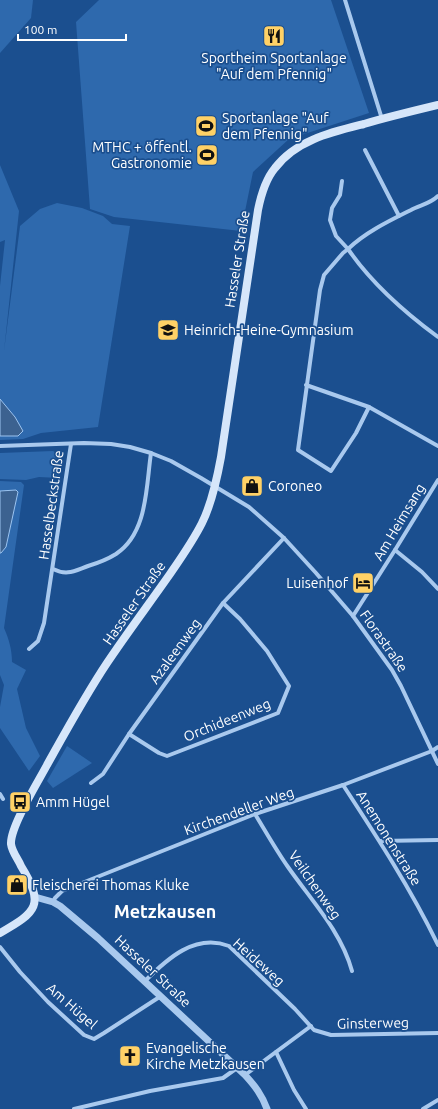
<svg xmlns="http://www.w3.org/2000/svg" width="438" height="1109" font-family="Ubuntu,sans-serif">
<rect width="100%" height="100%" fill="#1b4f8f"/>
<g fill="#2e69ad">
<path d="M 0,0 L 33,0 L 31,18 L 0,53 Z"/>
<path d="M 99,0 L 331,0 L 369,113 L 289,139 L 253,172 L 241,231 L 114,217 L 90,209 L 76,22 Z"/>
<path d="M 0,165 L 19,211 L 4,351 L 20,226 L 40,209 L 57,203 L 82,208 L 103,216 L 112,224 L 130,226 L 98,427 L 41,433 L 23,439 L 0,440 L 0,436 L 18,436 L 15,417 L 0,399 L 0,286 L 5,240 L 0,242 Z"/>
<path d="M 53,451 L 60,455 L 62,461 L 59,478 L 39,477 L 26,480 L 0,479 L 0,453 Z"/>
<path d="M 0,481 L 21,482 L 24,485 L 4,628 C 9,639 12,650 12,662 L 26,670 L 17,689 L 26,728 L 40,756 L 29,771 L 0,728 L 0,707 L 4,685 L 0,675 Z"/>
<path d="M 67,746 L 92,763 L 53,788 L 47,781 Z"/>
</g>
<g fill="#3c6290" stroke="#9cc4f0">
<path d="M 0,399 L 15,417 L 23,431 L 18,436 L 0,436 Z"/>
<path d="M 16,490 L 18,492 L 6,547 L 1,553 L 0,553 L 0,491 Z"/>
</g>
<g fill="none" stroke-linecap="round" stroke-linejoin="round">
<g stroke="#a9c9ee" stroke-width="4">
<path d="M 345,0 L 382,119"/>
<path d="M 365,150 L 399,216"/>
<path d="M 438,196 C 430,204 420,205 411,210 C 389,221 366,232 348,249 C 372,284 404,312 438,337"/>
<path d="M 306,385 L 369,407 L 356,433 L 331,471 L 298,450 L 320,290 L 324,275 L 343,253 L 348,249 L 336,236 L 330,220 L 332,208 L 340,195 L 342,181"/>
<path d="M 369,407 L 438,446"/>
<path d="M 0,446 L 84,443 L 111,444 L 130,447 L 151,453 L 171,461 L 201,478 L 249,507 L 284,538 L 316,573 L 353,616 L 392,670 L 401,686 L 438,764"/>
<path d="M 395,550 L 422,572 L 438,589"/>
<path d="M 53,569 C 67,576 74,571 88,566 C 98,563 108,559 116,554 C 148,533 146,486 151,453"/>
<path d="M 353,616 L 395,550 L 438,480"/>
<path d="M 29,649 L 38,641 L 44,623 L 71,444"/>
<path d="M 129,734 L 159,753 L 167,756 L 278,713 L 289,686 L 267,651 L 240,619 L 223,603"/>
<path d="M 91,783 L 103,774 L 129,734 L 223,603 L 284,538"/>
<path d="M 343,785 C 377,837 411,889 438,945"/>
<path d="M 0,794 L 3,799"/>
<path d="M 255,814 C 266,832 276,850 288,867 C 311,900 341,931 352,971"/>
<path d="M 380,841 L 438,840"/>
<path d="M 53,902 L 55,898 L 62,891 L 255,814 L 343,785 L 432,751 L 438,747"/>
<path d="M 0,947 L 20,972 L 48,1002 L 84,1035 L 94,1039 L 104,1033 L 161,996"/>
<path d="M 145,981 C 167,959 195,933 229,946 L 295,1009 L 314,1030 L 331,1035 L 438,1033"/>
<path d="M 276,1052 L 294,1090 L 306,1109"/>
<path d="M 245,1075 L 311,1026"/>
<path d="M 74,1109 L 150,1091 L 223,1078 L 237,1068"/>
<path d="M 423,1109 L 438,1100"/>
</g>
<path stroke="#a9c9ee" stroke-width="7" d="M 35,897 L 53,902 L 60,906 L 98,938 L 245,1075 C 255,1086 262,1095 267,1109"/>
<path stroke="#d6e6fa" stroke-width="8" d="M 0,933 C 37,912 45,905 21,866 C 18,859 12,852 11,844 C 10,827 38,782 47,765 C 66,731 85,696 107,663 C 127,633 149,604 170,574 C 181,558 193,541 202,523 C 212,503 217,479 221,457 L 258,210 C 261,195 265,180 275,168 C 296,140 332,132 364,124 C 388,117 413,111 438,105"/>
</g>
<defs>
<g id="restaurant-square" transform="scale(1.15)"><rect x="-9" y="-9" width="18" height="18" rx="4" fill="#ffd166" stroke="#1b4f8f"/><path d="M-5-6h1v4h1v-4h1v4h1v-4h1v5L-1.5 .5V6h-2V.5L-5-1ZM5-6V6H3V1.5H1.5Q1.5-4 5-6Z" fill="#111"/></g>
<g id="stadium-square" transform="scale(1.15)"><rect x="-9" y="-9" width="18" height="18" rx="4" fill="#ffd166" stroke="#1b4f8f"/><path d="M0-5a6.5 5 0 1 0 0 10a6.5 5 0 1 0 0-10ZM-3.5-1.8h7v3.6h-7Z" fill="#111"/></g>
<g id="school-square" transform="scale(1.15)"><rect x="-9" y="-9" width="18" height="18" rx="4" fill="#ffd166" stroke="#1b4f8f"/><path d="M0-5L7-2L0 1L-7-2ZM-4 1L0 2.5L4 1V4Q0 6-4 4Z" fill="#111"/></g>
<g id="shop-square" transform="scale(1.15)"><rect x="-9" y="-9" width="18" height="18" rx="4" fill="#ffd166" stroke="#1b4f8f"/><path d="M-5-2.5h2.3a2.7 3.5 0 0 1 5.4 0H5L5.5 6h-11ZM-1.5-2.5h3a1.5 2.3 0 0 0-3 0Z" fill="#111"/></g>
<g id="hotel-square" transform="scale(1.15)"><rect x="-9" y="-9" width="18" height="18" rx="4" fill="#ffd166" stroke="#1b4f8f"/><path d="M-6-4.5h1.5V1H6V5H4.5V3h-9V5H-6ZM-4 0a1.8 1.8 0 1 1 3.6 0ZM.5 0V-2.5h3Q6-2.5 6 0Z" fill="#111"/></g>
<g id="bus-square" transform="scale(1.15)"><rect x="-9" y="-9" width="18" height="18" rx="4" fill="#ffd166" stroke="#1b4f8f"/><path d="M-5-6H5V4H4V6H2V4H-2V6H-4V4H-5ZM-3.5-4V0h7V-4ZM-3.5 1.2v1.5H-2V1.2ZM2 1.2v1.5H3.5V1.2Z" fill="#111"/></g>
<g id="church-square" transform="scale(1.15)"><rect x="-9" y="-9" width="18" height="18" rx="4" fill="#ffd166" stroke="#1b4f8f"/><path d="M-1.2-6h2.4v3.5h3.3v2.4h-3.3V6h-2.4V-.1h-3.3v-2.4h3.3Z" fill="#111"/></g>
</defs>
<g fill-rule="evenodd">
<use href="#restaurant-square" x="274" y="36"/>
<use href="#stadium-square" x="206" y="126"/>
<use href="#stadium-square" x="207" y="155"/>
<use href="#school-square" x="168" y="330"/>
<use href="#shop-square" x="252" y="486"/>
<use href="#hotel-square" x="363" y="583"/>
<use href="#bus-square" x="20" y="802"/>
<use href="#shop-square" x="17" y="885"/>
<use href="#church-square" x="130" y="1056"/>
</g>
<g text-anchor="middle" stroke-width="3.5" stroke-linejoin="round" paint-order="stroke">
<g font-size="14" fill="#fff" stroke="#1b4f8f" text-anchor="start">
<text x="274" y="63" text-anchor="middle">Sportheim Sportanlage<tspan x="274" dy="16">"Auf dem Pfennig"</tspan></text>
<text x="222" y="123">Sportanlage "Auf<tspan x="222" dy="16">dem Pfennig"</tspan></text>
<text x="192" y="152" text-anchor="end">MTHC + öffentl.<tspan x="192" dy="16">Gastronomie</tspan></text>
<text x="184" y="335">Heinrich-Heine-Gymnasium</text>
<text x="268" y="491">Coroneo</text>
<text x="348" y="588" text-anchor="end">Luisenhof</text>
<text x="36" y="807">Amm Hügel</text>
<text x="32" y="890">Fleischerei Thomas Kluke</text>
<text x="146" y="1053">Evangelische<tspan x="146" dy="16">Kirche Metzkausen</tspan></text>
</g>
<g font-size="14" fill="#fff" stroke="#1b4f8f">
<text transform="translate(237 259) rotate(-81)" y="5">Hasseler Straße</text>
<text transform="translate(51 505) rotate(-82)" y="5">Hasselbeckstraße</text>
<text transform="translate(399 522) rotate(-59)" y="5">Am Heimsang</text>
<text transform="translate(134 603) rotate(-55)" y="5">Hasseler Straße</text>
<text transform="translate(384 641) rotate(55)" y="5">Florastraße</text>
<text transform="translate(175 651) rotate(-54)" y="5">Azaleenweg</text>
<text transform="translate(227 720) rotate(-22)" y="5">Orchideenweg</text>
<text transform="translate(239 811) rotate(-20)" y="5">Kirchendeller Weg</text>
<text transform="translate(389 838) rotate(58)" y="5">Anemonenstraße</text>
<text transform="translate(315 885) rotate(55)" y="5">Veilchenweg</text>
<text transform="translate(259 962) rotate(42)" y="5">Heideweg</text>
<text transform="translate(153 971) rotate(43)" y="5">Hasseler Straße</text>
<text transform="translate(72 1006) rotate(41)" y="5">Am Hügel</text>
<text transform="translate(373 1023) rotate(-1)" y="5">Ginsterweg</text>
</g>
<g font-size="18" font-weight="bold" fill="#fff" stroke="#1b4f8f">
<text x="165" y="918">Metzkausen</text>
</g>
</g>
<path d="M18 34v6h108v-6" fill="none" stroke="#ffffff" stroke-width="2"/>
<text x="24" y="34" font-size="12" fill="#ffffff" stroke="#1b4f8f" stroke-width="3" paint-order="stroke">100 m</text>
</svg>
